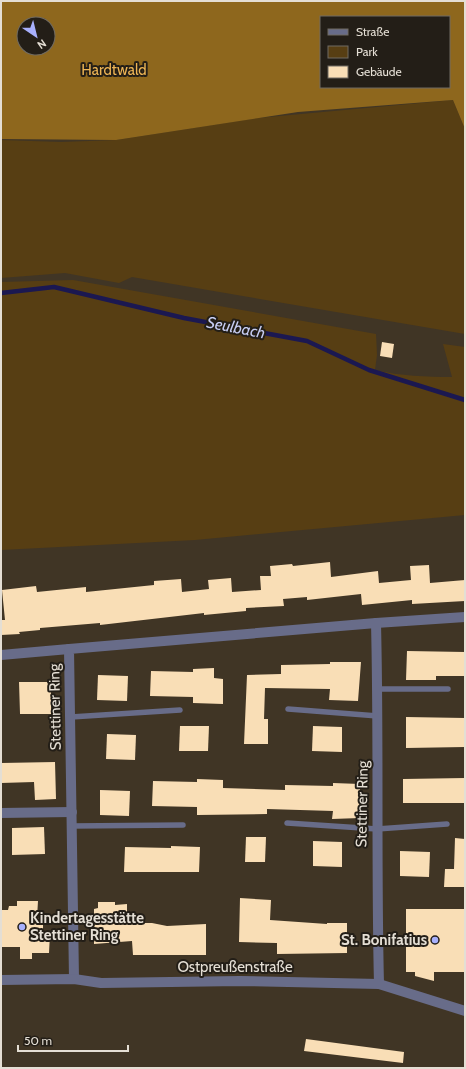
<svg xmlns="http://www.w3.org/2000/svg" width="466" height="1069" font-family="Cabin,sans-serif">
<rect width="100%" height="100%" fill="#403525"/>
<g fill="#573e13">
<path d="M 453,100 L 465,129 L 465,334 L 132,277 L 119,283 L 65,273 L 1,278 L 1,140 L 61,142 L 116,140 L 258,118 Z"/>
<path d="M 73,280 L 376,334 L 377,355 L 375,370 C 401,376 425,377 452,377 L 443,344 L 465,347 L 465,515 L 195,540 L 1,550 L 1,282 Z"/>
</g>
<path fill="#8e671d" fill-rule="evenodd" d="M 1,1 L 465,1 L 465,129 L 453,100 L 298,112 L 116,140 L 1,139 ZM 321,17 L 449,17 L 449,87 L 321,87 ZM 24,24 L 48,24 L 48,48 L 24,48 Z"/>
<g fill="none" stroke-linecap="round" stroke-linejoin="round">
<path stroke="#1b1851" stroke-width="4.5" d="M 1,293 L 54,287 L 184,318 L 307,341 L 369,370 L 465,400"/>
</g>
<g fill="#f9deb6">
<path d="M 382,342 L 394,344 L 392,358 L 380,356 Z"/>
<path d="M 330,562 L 331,577 L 378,571 L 379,583 L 411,580 L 410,566 L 429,565 L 430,583 L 465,580 L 465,601 L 412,604 L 412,600 L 362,605 L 361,594 L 307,600 L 307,597 L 283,599 L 284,606 L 246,608 L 246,611 L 204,615 L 204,613 L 100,625 L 100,623 L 40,628 L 40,630 L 19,632 L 20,634 L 1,635 L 1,620 L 5,620 L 2,590 L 36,586 L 37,592 L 86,587 L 86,592 L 154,585 L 154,581 L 181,579 L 182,592 L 209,589 L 208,580 L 231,578 L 232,592 L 261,590 L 260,576 L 271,576 L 270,566 L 292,564 L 293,566 Z"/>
<path d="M 407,651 L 465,652 L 465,676 L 436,676 L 436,680 L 406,680 Z"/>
<path d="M 330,662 L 361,662 L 358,701 L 329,700 L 330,689 L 265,688 L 264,719 L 268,719 L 268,744 L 244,744 L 247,675 L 281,674 L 281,665 L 330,664 Z"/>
<path d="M 214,668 L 214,678 L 223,679 L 223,704 L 193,703 L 193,697 L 150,696 L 151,671 L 193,672 L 193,669 Z"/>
<path d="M 98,675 L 128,676 L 127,701 L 97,700 Z"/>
<path d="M 19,682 L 51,682 L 51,714 L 20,714 Z"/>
<path d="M 406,717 L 465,718 L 465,747 L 406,748 Z"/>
<path d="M 180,726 L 209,726 L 208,751 L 179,751 Z"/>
<path d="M 313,726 L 342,727 L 342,752 L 312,751 Z"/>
<path d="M 107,734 L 136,735 L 135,760 L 106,759 Z"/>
<path d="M 55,762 L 56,799 L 35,800 L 34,782 L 1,783 L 1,763 Z"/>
<path d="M 465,778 L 465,803 L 403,803 L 403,779 Z"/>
<path d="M 197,779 L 223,780 L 223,788 L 285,790 L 285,785 L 333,786 L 333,783 L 360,784 L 360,818 L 332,819 L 333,811 L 267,809 L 267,814 L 197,815 L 197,807 L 152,806 L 153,781 L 197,782 Z"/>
<path d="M 100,790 L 130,791 L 129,816 L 100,815 Z"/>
<path d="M 44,827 L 45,854 L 12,855 L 12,828 Z"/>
<path d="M 246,837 L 266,837 L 265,862 L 245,862 Z"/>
<path d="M 455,838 L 465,839 L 465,887 L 444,887 L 445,869 L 454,869 Z"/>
<path d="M 313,841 L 342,842 L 342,867 L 313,866 Z"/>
<path d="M 171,846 L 200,847 L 199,872 L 124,872 L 125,847 L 171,848 Z"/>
<path d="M 400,851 L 430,852 L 429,877 L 400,876 Z"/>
<path d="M 240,898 L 271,900 L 270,920 L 327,924 L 327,923 L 347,923 L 347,953 L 277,954 L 277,943 L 239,942 Z"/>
<path d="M 17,901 L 38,901 L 37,918 L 43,919 L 43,934 L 50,934 L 49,953 L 32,953 L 32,959 L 20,959 L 20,947 L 1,947 L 1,910 L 8,910 L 9,906 L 17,906 Z"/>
<path d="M 98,902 L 115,902 L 115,905 L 127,904 L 127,923 L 152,923 L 167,926 L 206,924 L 206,955 L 133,955 L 132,941 L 94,944 L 94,909 L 98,908 Z"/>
<path d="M 406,909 L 465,909 L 465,972 L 434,972 L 434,981 L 415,976 L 415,972 L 406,972 Z"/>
<path d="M 306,1039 L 404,1052 L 403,1063 L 304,1051 Z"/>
</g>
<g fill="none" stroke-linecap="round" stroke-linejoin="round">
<g stroke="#686c89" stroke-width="5.5">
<path d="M 378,689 L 448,689"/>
<path d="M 288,709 L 378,716"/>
<path d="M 71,717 L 180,710"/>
<path d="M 287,823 L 377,829 L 447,824"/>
<path d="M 72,826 L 183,825"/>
</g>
<g stroke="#686c89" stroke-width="10">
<path d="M 376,623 L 465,617"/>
<path d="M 1,655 L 69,649"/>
<path d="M 1,813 L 72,812"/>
<path d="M 74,979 L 69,649 L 376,623 C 379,744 376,864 379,984"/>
<path d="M 1,980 L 74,979 L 101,983 L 240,981 L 379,984 L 465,1011"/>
</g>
</g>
<g fill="#a8b0fc" stroke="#231e17" stroke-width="1.5">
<circle cx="22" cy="927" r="4"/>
<circle cx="435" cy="940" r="4"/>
</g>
<g text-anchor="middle" stroke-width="4" stroke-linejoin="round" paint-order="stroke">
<g font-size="15" fill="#eeb555" stroke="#231e17">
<text x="114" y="75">Hardtwald</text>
</g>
<g font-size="15" fill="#e4ded4" stroke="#231e17">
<text transform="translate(55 707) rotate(-91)" y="5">Stettiner Ring</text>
<text transform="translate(362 804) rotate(-89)" y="5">Stettiner Ring</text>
<text x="235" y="972">Ostpreußenstraße</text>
</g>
<g font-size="15" font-weight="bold" fill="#e4ded4" stroke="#231e17" text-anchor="start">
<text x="30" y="923">Kindertagesstätte<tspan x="30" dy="17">Stettiner Ring</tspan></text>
<text x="427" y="945" text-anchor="end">St. Bonifatius</text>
</g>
<g font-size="16" font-style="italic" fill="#c7cdf2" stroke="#231e17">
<text transform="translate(236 327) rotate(11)" y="6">Seulbach</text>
</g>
</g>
<rect width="466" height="1069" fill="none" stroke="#e4ded4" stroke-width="4"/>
<rect x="320" y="16" width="130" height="72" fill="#231e17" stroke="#706b63"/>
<rect x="328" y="29" width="20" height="6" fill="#686c89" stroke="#706b63"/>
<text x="356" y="36" font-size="12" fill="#e4ded4">Straße</text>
<rect x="328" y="46" width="20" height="12" fill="#573e13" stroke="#706b63"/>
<text x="356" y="56" font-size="12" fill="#e4ded4">Park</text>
<rect x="328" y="66" width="20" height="12" fill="#f9deb6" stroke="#706b63"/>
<text x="356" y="76" font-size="12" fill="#e4ded4">Gebäude</text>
<g transform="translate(36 36) rotate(145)"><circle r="19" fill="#231e17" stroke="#706b63"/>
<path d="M0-3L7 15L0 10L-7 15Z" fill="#a8b0fc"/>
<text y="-6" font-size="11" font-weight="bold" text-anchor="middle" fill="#e4ded4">N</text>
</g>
<path d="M18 1045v6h110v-6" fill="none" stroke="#e4ded4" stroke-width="2"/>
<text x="24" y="1045" font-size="12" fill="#e4ded4" stroke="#231e17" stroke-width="3" paint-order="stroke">50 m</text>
</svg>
